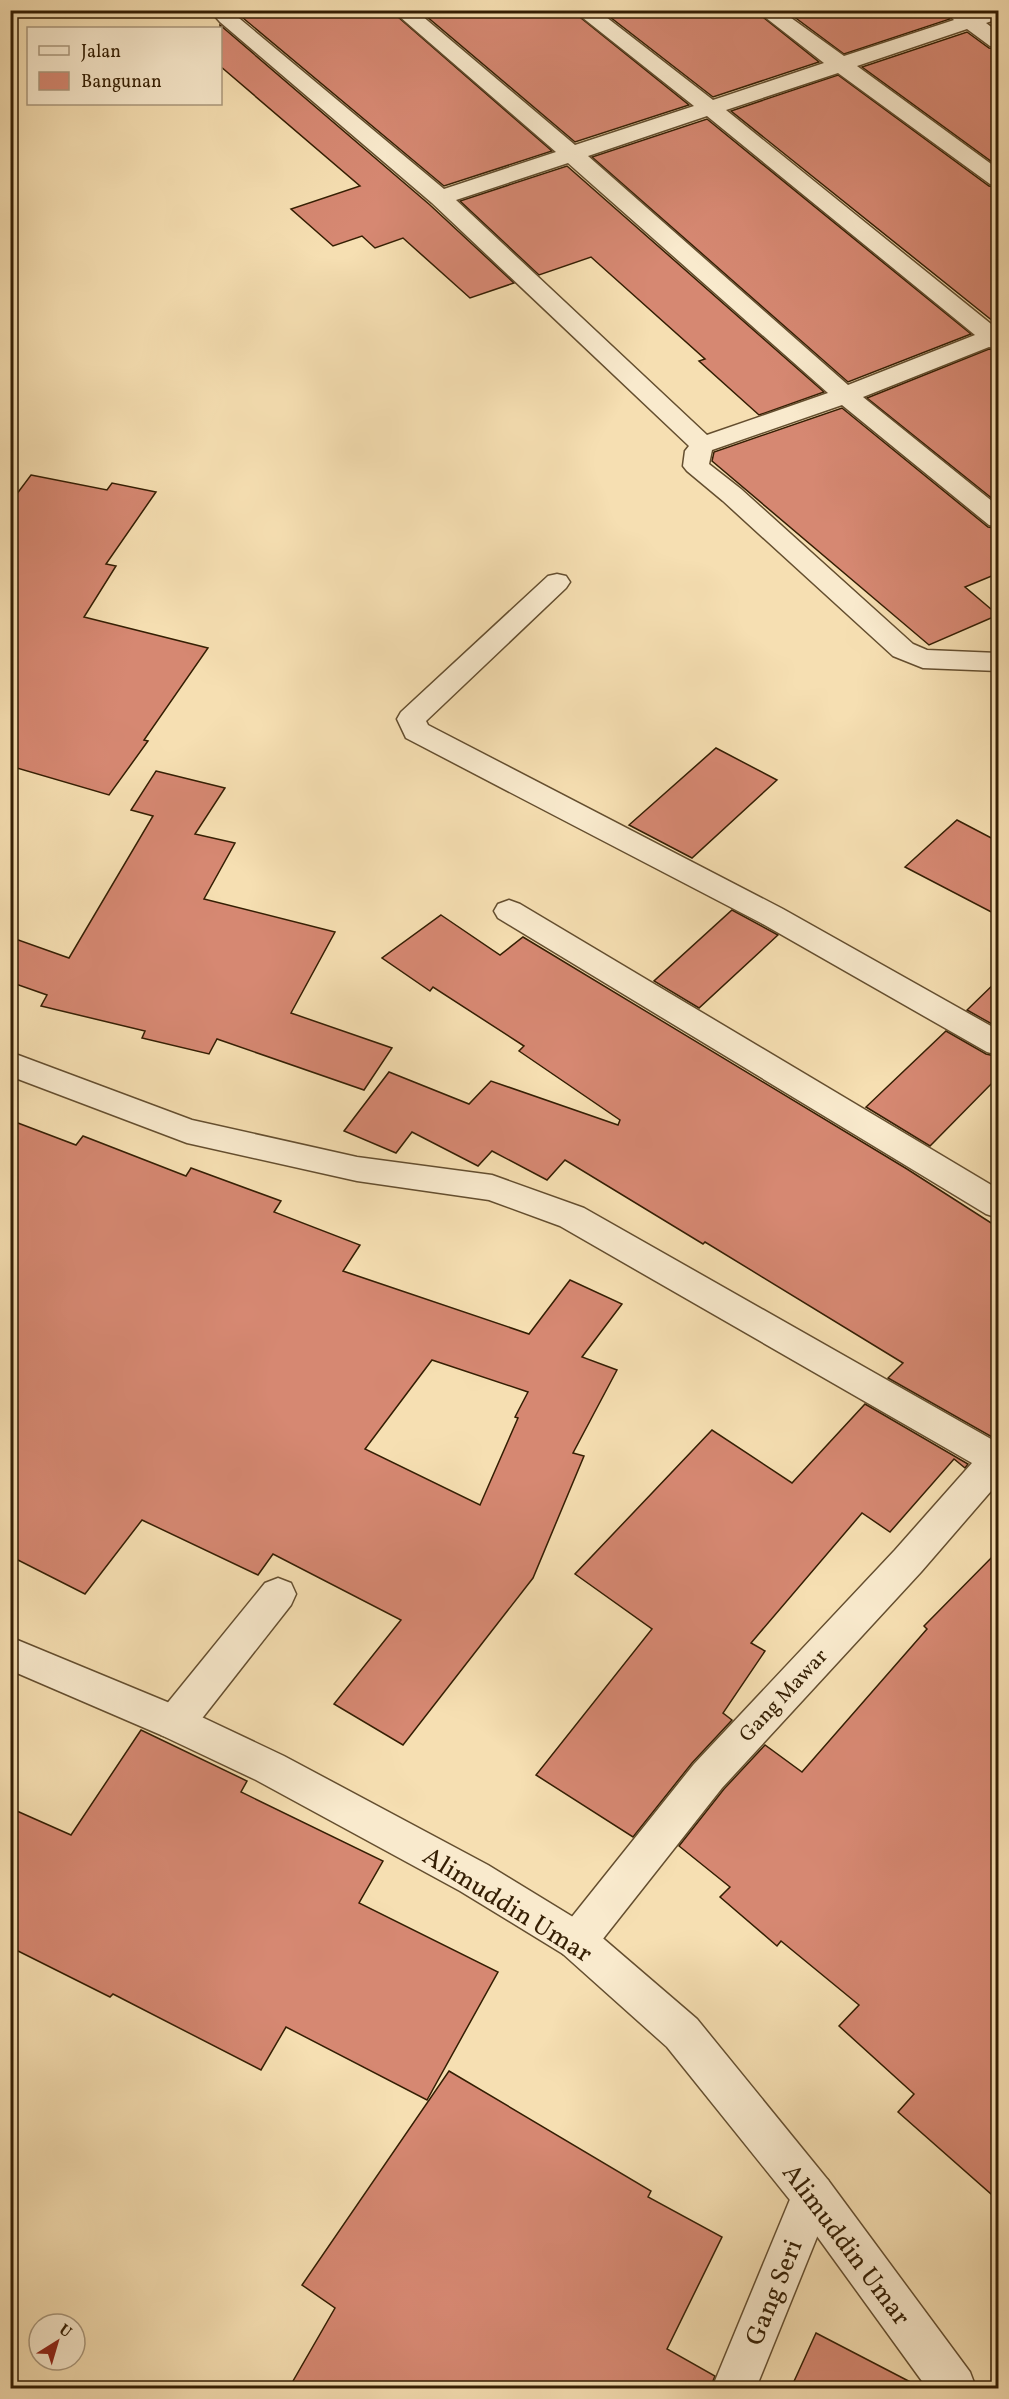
<svg xmlns="http://www.w3.org/2000/svg" width="1009" height="2399" font-family="Vollkorn,serif">
<rect width="100%" height="100%" fill="#f6dfb2"/>
<filter id="stains"><feTurbulence type="fractalNoise" baseFrequency=".00333" numOctaves="4"/><feColorMatrix values="0 0 0 0 .2 0 0 0 0 .09 0 0 0 0 .02 0 0 0 .5 -.17"/></filter>
<radialGradient id="worn" r=".72"><stop offset=".6" stop-color="#630" stop-opacity="0"/><stop offset="1" stop-color="#630" stop-opacity=".3"/></radialGradient>
<g fill="#d68872" stroke="#341e03" stroke-width="1.5" fill-rule="evenodd">
<path d="M 237,10 L 390,10 L 552,151 L 444,186 L 237,13 Z"/>
<path d="M 419,10 L 571,10 L 689,105 L 575,142 Z"/>
<path d="M 601,10 L 754,10 L 819,62 L 713,97 Z"/>
<path d="M 785,10 L 946,10 L 945,13 L 950,19 L 844,54 Z"/>
<path d="M 220,25 L 430,205 L 514,283 L 470,298 L 403,238 L 375,248 L 362,236 L 333,246 L 291,209 L 360,186 L 220,66 Z"/>
<path d="M 967,32 L 989,48 L 999,49 L 999,167 L 862,67 Z"/>
<path d="M 838,75 L 989,186 L 999,188 L 999,326 L 731,111 Z"/>
<path d="M 707,119 L 971,334 L 848,382 L 592,157 Z"/>
<path d="M 567,166 L 824,392 L 759,415 L 699,361 L 705,359 L 591,257 L 539,275 L 460,201 Z"/>
<path d="M 989,349 L 999,351 L 999,504 L 867,398 Z"/>
<path d="M 842,408 L 988,527 L 999,529 L 999,573 L 965,587 L 998,615 L 929,645 L 712,461 L 714,452 Z"/>
<path d="M 31,475 L 107,490 L 112,483 L 156,492 L 106,564 L 116,566 L 84,617 L 208,648 L 144,740 L 148,741 L 109,795 L 10,766 L 10,503 Z"/>
<path d="M 716,748 L 777,780 L 692,858 L 629,825 Z"/>
<path d="M 156,771 L 225,788 L 195,834 L 235,843 L 204,899 L 335,932 L 291,1013 L 392,1048 L 364,1090 L 217,1039 L 209,1054 L 142,1038 L 145,1031 L 41,1006 L 47,995 L 10,982 L 10,937 L 69,958 L 153,816 L 131,810 Z"/>
<path d="M 957,820 L 999,842 L 999,916 L 905,867 Z"/>
<path d="M 732,910 L 778,935 L 699,1008 L 654,981 Z"/>
<path d="M 441,915 L 500,955 L 523,937 L 907,1169 L 999,1228 L 999,1441 L 888,1378 L 903,1363 L 705,1242 L 703,1244 L 565,1160 L 547,1180 L 492,1151 L 478,1166 L 412,1132 L 396,1153 L 344,1131 L 389,1072 L 469,1104 L 491,1081 L 618,1125 L 620,1120 L 519,1051 L 524,1046 L 433,987 L 430,991 L 382,958 Z"/>
<path d="M 999,979 L 999,1028 L 967,1010 Z"/>
<path d="M 946,1031 L 986,1054 L 999,1057 L 999,1076 L 930,1146 L 866,1107 Z"/>
<path d="M 10,1120 L 76,1145 L 83,1136 L 186,1176 L 191,1168 L 281,1201 L 274,1212 L 360,1245 L 343,1271 L 529,1334 L 570,1280 L 622,1304 L 582,1357 L 617,1370 L 573,1453 L 584,1456 L 533,1578 L 403,1745 L 334,1704 L 401,1620 L 273,1554 L 258,1575 L 142,1520 L 85,1594 L 10,1556 ZM 432,1360 L 528,1392 L 515,1417 L 518,1418 L 480,1505 L 365,1449 Z"/>
<path d="M 865,1404 L 968,1464 L 965,1468 L 954,1459 L 890,1532 L 862,1513 L 751,1643 L 765,1651 L 723,1713 L 732,1720 L 692,1763 L 633,1837 L 536,1775 L 652,1629 L 575,1574 L 712,1430 L 792,1483 Z"/>
<path d="M 999,1550 L 999,2201 L 898,2112 L 914,2094 L 839,2026 L 859,2005 L 781,1941 L 777,1946 L 720,1897 L 730,1887 L 679,1846 L 724,1789 L 765,1745 L 802,1772 L 927,1629 L 924,1626 Z"/>
<path d="M 141,1730 L 247,1781 L 241,1792 L 383,1861 L 359,1903 L 498,1972 L 427,2100 L 286,2027 L 261,2070 L 113,1994 L 110,1997 L 10,1947 L 10,1808 L 71,1835 Z"/>
<path d="M 449,2071 L 651,2191 L 648,2197 L 722,2237 L 667,2349 L 715,2376 L 710,2388 L 289,2388 L 335,2308 L 302,2285 Z"/>
<path d="M 816,2333 L 922,2388 L 791,2388 Z"/>
</g>
<g fill="none" stroke-linecap="round" stroke-linejoin="round">
<g stroke="#644e2f" stroke-width="3">
<path id="service" d="M 278,1578 L 291,1583 L 296,1594 L 291,1605 L 189,1735 L 175,1740 L 161,1735 L 156,1723 L 161,1711 L 265,1583 Z"/>
</g>
<g stroke="#644e2f" stroke-width="3">
<g id="minor">
<path d="M 214,10 L 235,10 L 234,14 L 444,189 L 556,152 L 392,10 L 415,10 L 575,145 L 694,106 L 573,10 L 597,10 L 713,100 L 824,63 L 756,10 L 780,10 L 844,56 L 954,20 L 947,13 L 949,10 L 968,10 L 973,13 L 982,10 L 998,10 L 998,19 L 986,23 L 998,32 L 998,47 L 990,46 L 967,29 L 857,66 L 998,169 L 998,186 L 990,184 L 838,73 L 726,110 L 996,328 L 998,328 L 998,349 L 989,347 L 863,397 L 998,506 L 998,527 L 989,525 L 842,405 L 712,450 L 709,464 L 741,489 L 913,644 L 927,650 L 998,653 L 998,671 L 923,668 L 893,656 L 723,501 L 687,471 L 683,466 L 685,451 L 689,446 L 432,203 L 220,22 L 212,13 ZM 707,116 L 975,335 L 848,385 L 588,156 ZM 568,163 L 828,393 L 707,435 L 456,200 Z"/>
<path d="M 557,574 L 566,576 L 570,582 L 566,588 L 426,721 L 428,725 L 783,909 L 998,1030 L 998,1055 L 987,1052 L 761,923 L 406,738 L 397,719 L 401,712 L 548,576 Z"/>
<path d="M 509,900 L 520,904 L 998,1189 L 998,1218 L 986,1214 L 498,918 L 494,911 L 498,904 Z"/>
<path d="M 10,1052 L 192,1120 L 357,1157 L 492,1175 L 584,1208 L 998,1443 L 998,1483 L 921,1572 L 722,1788 L 591,1954 L 577,1960 L 563,1954 L 557,1941 L 563,1928 L 694,1764 L 895,1550 L 972,1463 L 560,1226 L 489,1200 L 357,1181 L 187,1143 L 10,1076 Z"/>
<path d="M 813,2174 L 828,2180 L 834,2195 L 756,2388 L 712,2388 L 798,2180 Z"/>
</g>
</g>
<g stroke="#644e2f" stroke-width="3">
<path id="tertiary" d="M 10,1637 L 189,1711 L 284,1756 L 488,1865 L 591,1928 L 697,2019 L 828,2180 L 970,2372 L 976,2388 L 927,2388 L 798,2210 L 667,2047 L 563,1954 L 460,1891 L 256,1780 L 161,1735 L 10,1670 Z"/>
</g>
<use href="#service" fill="#f9eacd" fill-rule="evenodd"/>
<use href="#minor" fill="#f9eacd" fill-rule="evenodd"/>
<use href="#tertiary" fill="#f9eacd" fill-rule="evenodd"/>
</g>
<g text-anchor="middle" stroke-width="4.5" stroke-linejoin="round" paint-order="stroke">
<g font-size="21" fill="#341e03" stroke="#f9eacd">
<text transform="translate(783 1695) rotate(-47)" y="7">Gang Mawar</text>
</g>
<g font-size="26" fill="#341e03" stroke="#f9eacd">
<text transform="translate(508 1904) rotate(32)" y="9">Alimuddin Umar</text>
<text transform="translate(847 2244) rotate(53)" y="9">Alimuddin Umar</text>
<text transform="translate(773 2292) rotate(-68)" y="9">Gang Seri</text>
</g>
</g>
<rect width="1009" height="2399" fill="none" stroke="#f6dfb2" stroke-width="36"/>
<rect x="12" y="12" width="985" height="2375" fill="none" stroke="#341e03" stroke-width="3"/>
<rect x="18" y="18" width="973" height="2363" fill="none" stroke="#341e03" stroke-width="1.5"/>
<rect x="27" y="27" width="195" height="78" fill="#f9eacd" stroke="#aa987c" stroke-width="1.5"/>
<rect x="39" y="46" width="30" height="9" fill="#f9eacd" stroke="#aa987c" stroke-width="1.5"/>
<text x="81" y="57" font-size="18" fill="#341e03">Jalan</text>
<rect x="39" y="72" width="30" height="18" fill="#d68872" stroke="#aa987c" stroke-width="1.5"/>
<text x="81" y="87" font-size="18" fill="#341e03">Bangunan</text>
<g transform="translate(57 2342) rotate(37)"><circle r="28" fill="#f9eacd" stroke="#aa987c" stroke-width="1.5"/>
<path d="M0-4.5L10 22L0 15L-10 22Z" fill="#8f2418"/>
<text y="-9" font-size="16" font-weight="bold" text-anchor="middle" fill="#341e03">U</text>
</g>
<rect width="100%" height="100%" filter="url(#stains)"/>
<rect width="100%" height="100%" fill="url(#worn)"/>
</svg>
